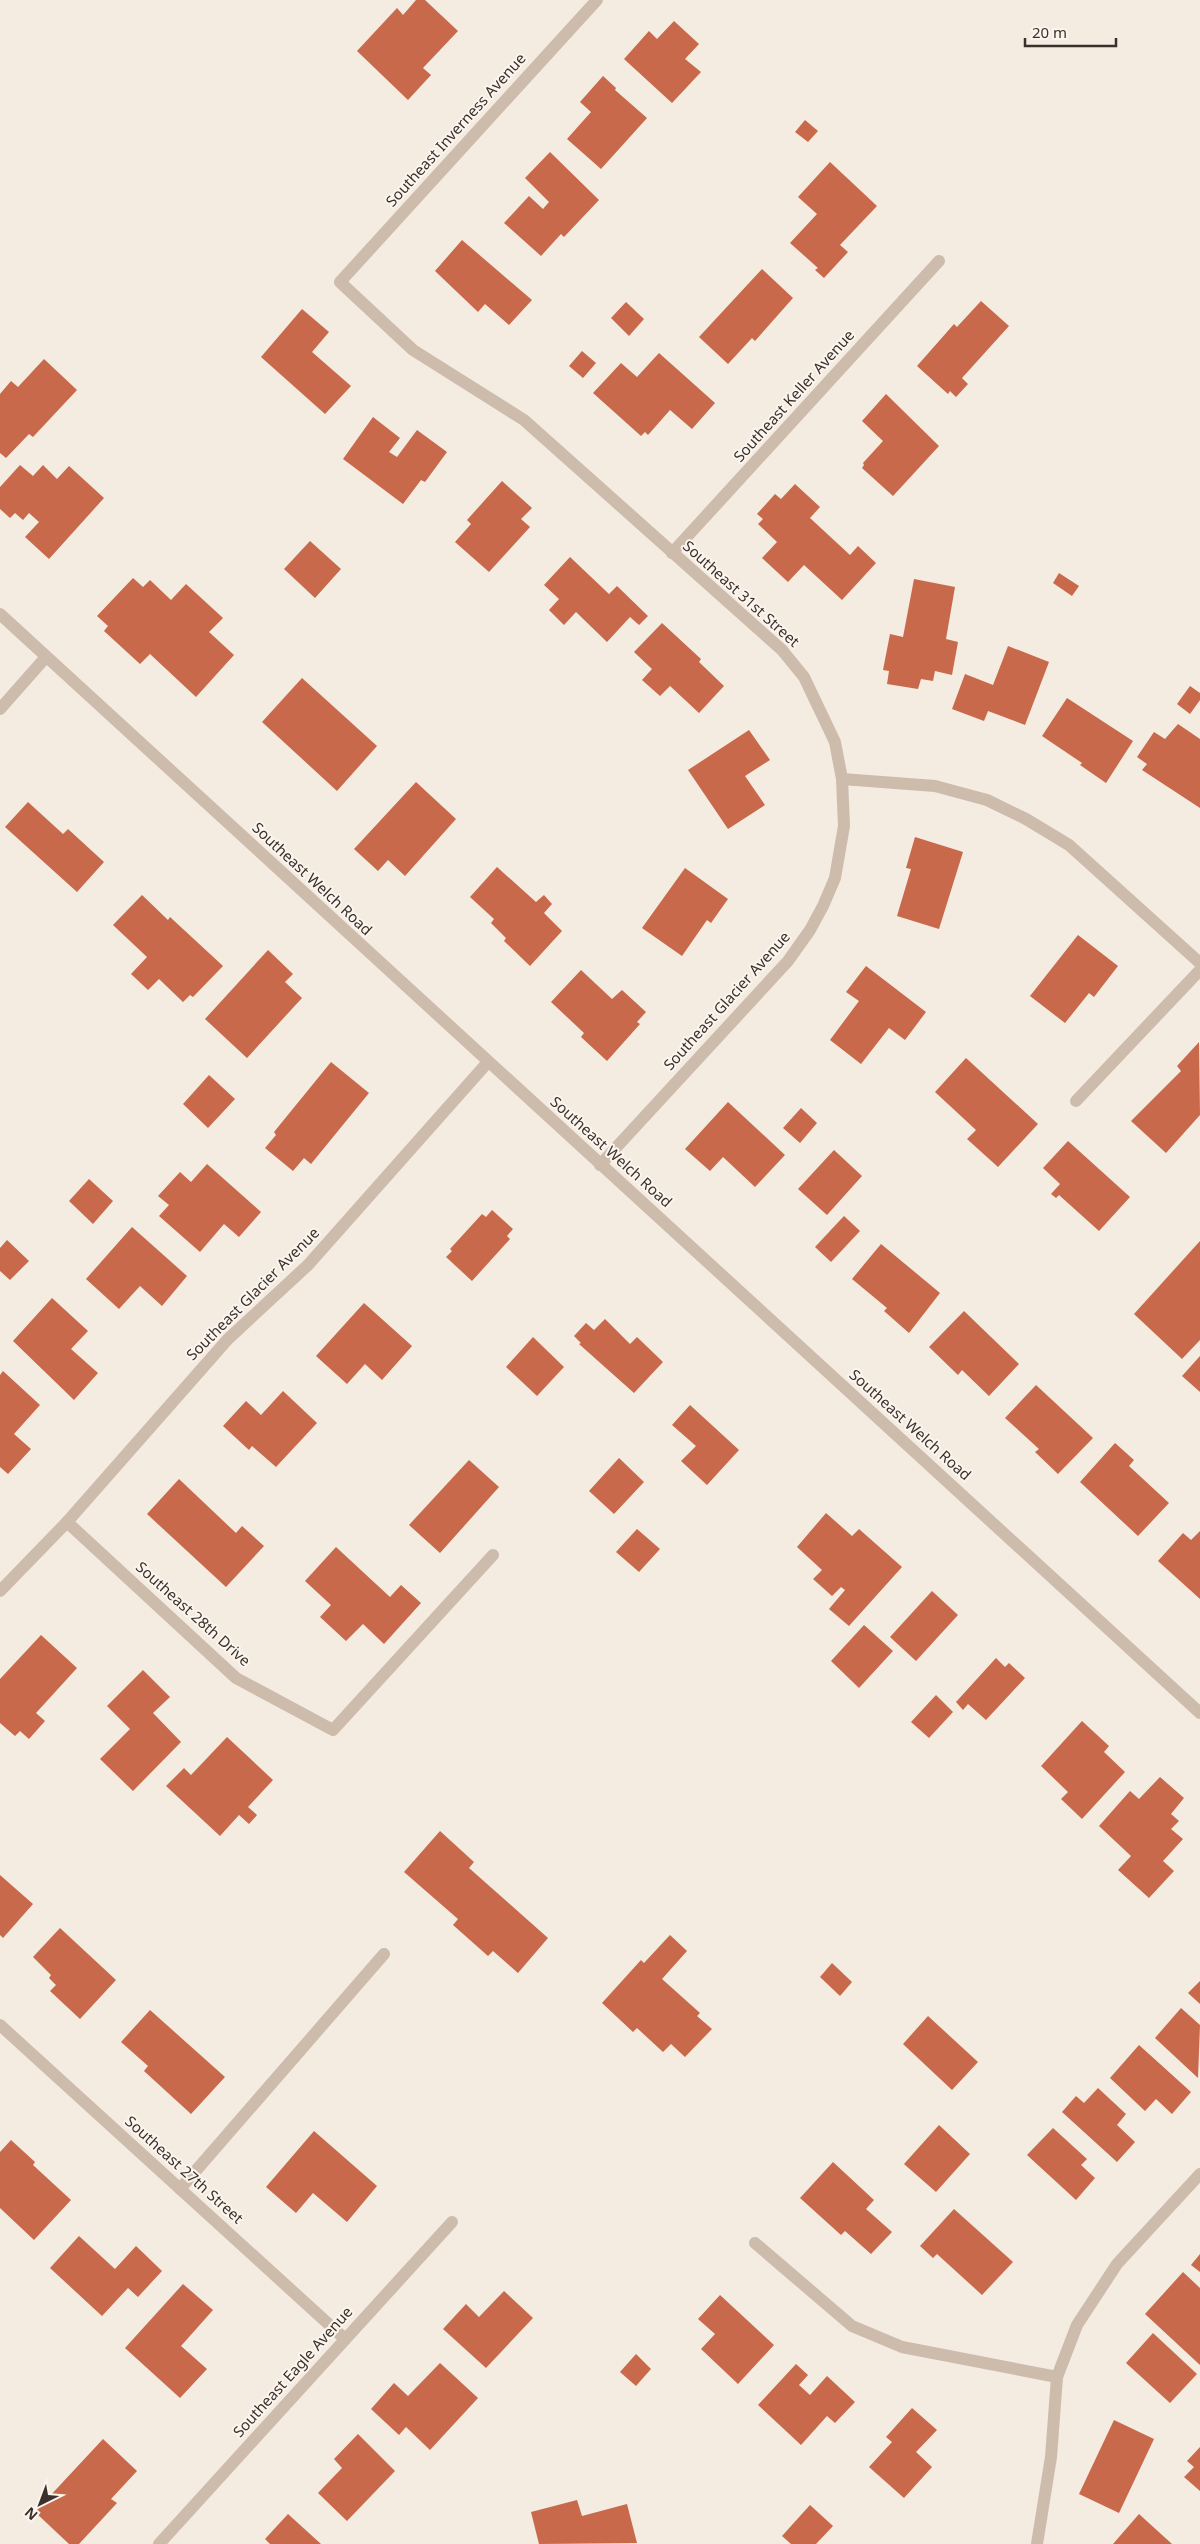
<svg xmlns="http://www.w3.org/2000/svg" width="1200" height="2544" font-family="'Noto Sans',sans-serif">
<rect width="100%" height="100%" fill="#f4ebe1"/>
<g fill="#c8694b">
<path d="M 416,0 L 425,0 L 458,31 L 423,68 L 431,75 L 408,100 L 357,51 L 397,8 L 403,15 Z"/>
<path d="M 674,21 L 699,44 L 685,59 L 701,72 L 672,103 L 624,59 L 649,31 L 657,39 Z"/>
<path d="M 603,76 L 616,88 L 615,90 L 647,118 L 601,169 L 567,139 L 591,112 L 580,102 Z"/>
<path d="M 805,120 L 818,131 L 808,142 L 795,132 Z"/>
<path d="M 550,152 L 599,200 L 564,237 L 561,234 L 541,256 L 504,223 L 529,196 L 543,209 L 549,202 L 525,178 Z"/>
<path d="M 830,162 L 877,206 L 840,245 L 848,252 L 824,278 L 815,270 L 818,268 L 790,243 L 817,214 L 798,197 Z"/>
<path d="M 462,240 L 532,300 L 509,325 L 485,304 L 478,312 L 435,271 Z"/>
<path d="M 762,269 L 793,298 L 755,341 L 752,338 L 728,364 L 699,337 Z"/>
<path d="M 981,301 L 1009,326 L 962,378 L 968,384 L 956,397 L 950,391 L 948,394 L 917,366 L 954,324 L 957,327 Z"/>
<path d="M 626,302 L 644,319 L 629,336 L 611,318 Z"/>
<path d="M 302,309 L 329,332 L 312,352 L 351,386 L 325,414 L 261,357 Z"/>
<path d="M 582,351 L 596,363 L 583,378 L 569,366 Z"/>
<path d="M 659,353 L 715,403 L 692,429 L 670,410 L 648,435 L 645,432 L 641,436 L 593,393 L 621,363 L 637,377 Z"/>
<path d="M 44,359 L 77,390 L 33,437 L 29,434 L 6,458 L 0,453 L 0,394 L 11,381 L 18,387 Z"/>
<path d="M 886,394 L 939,446 L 893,496 L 862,468 L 864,465 L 863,463 L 883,441 L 862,421 Z"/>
<path d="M 373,417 L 400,438 L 389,452 L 397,457 L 417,430 L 447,452 L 425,482 L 421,480 L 403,504 L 343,459 Z"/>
<path d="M 20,465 L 33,476 L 43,465 L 57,479 L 69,466 L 104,498 L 49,559 L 25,537 L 39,522 L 29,513 L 23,520 L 15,513 L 10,518 L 0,509 L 0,487 Z"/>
<path d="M 502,481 L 532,508 L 521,519 L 530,527 L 489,572 L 455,542 L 471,524 L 467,520 Z"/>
<path d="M 795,484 L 820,507 L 810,518 L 850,555 L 858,546 L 876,563 L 842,600 L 804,565 L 788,582 L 762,558 L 777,542 L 758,524 L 763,519 L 757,514 L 775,494 L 781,499 Z"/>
<path d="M 310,541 L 341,569 L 315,598 L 284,569 Z"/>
<path d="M 570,557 L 609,594 L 617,586 L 648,616 L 639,625 L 630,617 L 607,642 L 576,612 L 564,625 L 549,610 L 559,599 L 544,585 Z"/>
<path d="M 1059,573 L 1079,586 L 1072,596 L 1053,583 Z"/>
<path d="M 133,578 L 143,587 L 150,580 L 171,600 L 186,584 L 223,618 L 209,632 L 234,655 L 196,697 L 150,654 L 140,664 L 104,631 L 108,626 L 97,616 Z"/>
<path d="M 914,579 L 955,587 L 946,639 L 958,642 L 952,675 L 935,671 L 933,681 L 921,679 L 918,689 L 887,684 L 889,671 L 883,670 L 890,634 L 903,637 Z"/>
<path d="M 662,623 L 701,659 L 699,662 L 724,686 L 699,713 L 670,686 L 660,696 L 642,680 L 652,669 L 634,652 Z"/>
<path d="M 1008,646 L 1049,662 L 1025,725 L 988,711 L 984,721 L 952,709 L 965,674 L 993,685 Z"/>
<path d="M 302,678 L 377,746 L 337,791 L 262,722 Z"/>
<path d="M 1190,686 L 1200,693 L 1200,700 L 1190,714 L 1177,704 Z"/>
<path d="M 1067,698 L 1133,741 L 1106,783 L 1080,765 L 1082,763 L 1042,736 Z"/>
<path d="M 1178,724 L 1200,739 L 1200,808 L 1142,770 L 1147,764 L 1137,757 L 1154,732 L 1165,739 Z"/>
<path d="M 749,730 L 770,760 L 745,776 L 765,805 L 728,829 L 688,770 Z"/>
<path d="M 416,782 L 456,819 L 405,876 L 388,860 L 378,871 L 354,849 Z"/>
<path d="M 28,802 L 63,834 L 68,829 L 104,862 L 77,892 L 5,827 Z"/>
<path d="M 915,837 L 963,852 L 939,929 L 897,916 L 911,869 L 906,868 Z"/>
<path d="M 497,867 L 536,902 L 544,895 L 552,904 L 544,913 L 562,931 L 530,966 L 504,941 L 506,938 L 491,923 L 494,919 L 470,897 Z"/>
<path d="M 685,868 L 728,899 L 711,923 L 707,920 L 682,956 L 642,928 Z"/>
<path d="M 142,895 L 168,920 L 170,917 L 223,966 L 193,997 L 190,995 L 183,1002 L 159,979 L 148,990 L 131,974 L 147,957 L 113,925 Z"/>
<path d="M 1078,935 L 1118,966 L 1094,997 L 1089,993 L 1065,1023 L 1030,996 Z"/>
<path d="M 268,950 L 293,974 L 285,982 L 302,998 L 247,1058 L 205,1019 Z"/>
<path d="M 866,966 L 926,1012 L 905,1040 L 889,1028 L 861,1064 L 830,1040 L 859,1001 L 846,992 Z"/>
<path d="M 581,970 L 612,999 L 622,990 L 646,1012 L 637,1022 L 640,1024 L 607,1061 L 581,1037 L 584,1033 L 551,1002 Z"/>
<path d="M 1199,1042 L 1200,1115 L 1166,1153 L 1131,1121 L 1181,1071 L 1177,1066 Z"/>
<path d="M 966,1058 L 1038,1124 L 998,1167 L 967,1139 L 976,1130 L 935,1092 Z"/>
<path d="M 331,1062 L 369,1093 L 311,1164 L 304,1158 L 293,1171 L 265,1148 L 276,1135 L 274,1132 Z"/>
<path d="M 209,1075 L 235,1099 L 208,1128 L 183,1104 Z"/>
<path d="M 728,1102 L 785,1155 L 755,1187 L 723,1157 L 710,1171 L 685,1149 Z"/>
<path d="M 801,1108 L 817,1123 L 800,1143 L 783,1128 Z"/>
<path d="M 1068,1141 L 1130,1197 L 1099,1231 L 1059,1195 L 1056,1198 L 1051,1194 L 1060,1184 L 1043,1168 Z"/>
<path d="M 834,1150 L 862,1176 L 827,1215 L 798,1189 Z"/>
<path d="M 207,1164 L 261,1212 L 239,1237 L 224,1224 L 200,1252 L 159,1216 L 169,1205 L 158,1196 L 180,1172 L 191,1182 Z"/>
<path d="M 89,1179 L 113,1201 L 93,1224 L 69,1201 Z"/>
<path d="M 492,1210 L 513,1229 L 507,1236 L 510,1239 L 472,1281 L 446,1257 L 452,1251 L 450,1249 L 482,1214 L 486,1217 Z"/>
<path d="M 844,1216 L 860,1231 L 831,1262 L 815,1247 Z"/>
<path d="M 132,1227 L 187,1276 L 162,1306 L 140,1286 L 119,1309 L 86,1279 Z"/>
<path d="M 7,1240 L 29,1261 L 10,1280 L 0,1271 L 0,1248 Z"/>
<path d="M 1200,1241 L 1200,1340 L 1182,1359 L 1134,1314 Z"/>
<path d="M 881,1244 L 940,1293 L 909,1333 L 884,1311 L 887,1308 L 852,1279 Z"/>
<path d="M 52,1298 L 88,1331 L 71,1349 L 98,1373 L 74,1400 L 13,1341 Z"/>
<path d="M 364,1303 L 412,1346 L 382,1380 L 365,1364 L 347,1384 L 316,1356 Z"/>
<path d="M 964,1311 L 1019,1364 L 989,1396 L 962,1370 L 958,1375 L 929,1347 Z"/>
<path d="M 605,1319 L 630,1344 L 637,1337 L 663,1362 L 634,1393 L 579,1344 L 581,1343 L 574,1336 L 586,1323 L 594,1330 Z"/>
<path d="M 533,1337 L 564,1367 L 537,1396 L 506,1367 Z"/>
<path d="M 1200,1356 L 1200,1392 L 1182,1376 Z"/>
<path d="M 3,1371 L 40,1405 L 14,1434 L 31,1449 L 8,1474 L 0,1467 L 0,1375 Z"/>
<path d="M 1036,1385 L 1093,1438 L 1058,1474 L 1035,1452 L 1039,1449 L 1005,1418 Z"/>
<path d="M 283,1391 L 317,1423 L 276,1467 L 252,1446 L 249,1450 L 223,1426 L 246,1401 L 261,1415 Z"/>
<path d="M 690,1405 L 739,1450 L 707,1485 L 681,1461 L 696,1446 L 672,1425 Z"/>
<path d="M 1115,1443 L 1134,1460 L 1129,1466 L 1169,1503 L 1138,1536 L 1080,1482 Z"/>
<path d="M 619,1458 L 644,1482 L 614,1514 L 589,1491 Z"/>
<path d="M 469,1460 L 499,1487 L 440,1553 L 409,1525 Z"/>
<path d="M 179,1479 L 236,1533 L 242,1526 L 264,1546 L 226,1587 L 147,1514 Z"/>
<path d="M 826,1513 L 852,1536 L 859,1529 L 902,1567 L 849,1626 L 829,1609 L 845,1590 L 841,1587 L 832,1596 L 813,1579 L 822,1570 L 797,1547 Z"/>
<path d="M 637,1529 L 660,1549 L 639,1572 L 616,1552 Z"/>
<path d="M 1200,1531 L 1200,1599 L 1158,1561 L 1183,1533 L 1191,1540 Z"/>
<path d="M 336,1547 L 390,1597 L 401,1585 L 421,1603 L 384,1644 L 363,1624 L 346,1641 L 320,1617 L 331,1605 L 305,1581 Z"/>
<path d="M 932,1591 L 958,1615 L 916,1661 L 890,1637 Z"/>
<path d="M 864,1625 L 893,1651 L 859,1688 L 831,1661 Z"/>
<path d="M 41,1635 L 77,1668 L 36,1713 L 45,1721 L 29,1739 L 20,1731 L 15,1736 L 0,1723 L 0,1679 Z"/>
<path d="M 996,1658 L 1005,1667 L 1009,1663 L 1025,1678 L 986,1720 L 968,1704 L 963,1710 L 956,1702 Z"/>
<path d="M 143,1670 L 170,1697 L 153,1713 L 181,1742 L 133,1791 L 100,1759 L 130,1729 L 107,1706 Z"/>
<path d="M 936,1695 L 953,1712 L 929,1738 L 911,1722 Z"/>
<path d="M 1082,1721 L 1109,1746 L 1104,1752 L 1125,1772 L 1082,1819 L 1061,1799 L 1068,1792 L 1041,1766 Z"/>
<path d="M 227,1737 L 273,1780 L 248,1807 L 257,1815 L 249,1824 L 239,1815 L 220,1836 L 166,1786 L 184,1768 L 191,1775 Z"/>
<path d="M 1160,1777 L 1184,1798 L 1171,1814 L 1179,1821 L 1171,1829 L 1183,1839 L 1163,1861 L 1174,1871 L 1149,1898 L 1118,1870 L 1131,1856 L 1099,1826 L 1130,1791 L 1139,1799 Z"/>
<path d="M 440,1831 L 474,1862 L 469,1868 L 548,1938 L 518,1973 L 493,1951 L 488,1956 L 453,1925 L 458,1919 L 404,1872 Z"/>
<path d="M 0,1875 L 33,1904 L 3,1938 L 0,1935 Z"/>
<path d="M 60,1928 L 116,1980 L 80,2019 L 50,1991 L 56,1985 L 49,1978 L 51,1975 L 33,1957 Z"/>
<path d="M 670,1935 L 687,1951 L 662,1979 L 700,2013 L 697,2016 L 712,2029 L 685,2057 L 671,2044 L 663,2052 L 637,2028 L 633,2032 L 602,2003 L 641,1960 L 644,1963 Z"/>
<path d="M 832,1963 L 852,1982 L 840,1996 L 820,1977 Z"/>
<path d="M 1200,1981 L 1200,2004 L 1188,1993 Z"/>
<path d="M 1181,2008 L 1200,2025 L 1198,2078 L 1155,2038 Z"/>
<path d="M 150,2010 L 225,2077 L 191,2114 L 144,2071 L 148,2066 L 121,2042 Z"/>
<path d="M 928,2016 L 978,2062 L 952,2090 L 903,2044 Z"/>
<path d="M 1139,2045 L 1191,2092 L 1172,2114 L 1156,2099 L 1145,2111 L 1110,2078 Z"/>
<path d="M 1098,2088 L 1126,2114 L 1117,2125 L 1135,2142 L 1117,2162 L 1062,2112 L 1076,2096 L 1084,2103 Z"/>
<path d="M 939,2125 L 970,2154 L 936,2192 L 904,2164 Z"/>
<path d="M 1053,2128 L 1087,2159 L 1081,2165 L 1095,2178 L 1076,2200 L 1027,2155 Z"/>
<path d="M 314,2131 L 377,2186 L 347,2222 L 313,2193 L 296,2213 L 266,2187 Z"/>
<path d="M 11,2140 L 35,2162 L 33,2165 L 71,2200 L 34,2240 L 0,2208 L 0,2152 Z"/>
<path d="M 833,2162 L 874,2200 L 866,2209 L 892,2232 L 871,2254 L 845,2231 L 841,2235 L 800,2198 Z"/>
<path d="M 954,2209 L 1013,2262 L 982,2295 L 937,2254 L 933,2258 L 920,2246 Z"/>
<path d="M 79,2236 L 115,2269 L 136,2246 L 162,2271 L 138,2297 L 128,2288 L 102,2316 L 50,2268 Z"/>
<path d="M 1200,2254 L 1200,2272 L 1191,2265 Z"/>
<path d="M 1183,2272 L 1200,2288 L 1200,2365 L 1145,2314 Z"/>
<path d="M 183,2284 L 213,2310 L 181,2346 L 207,2369 L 180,2398 L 125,2348 Z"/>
<path d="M 504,2291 L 533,2318 L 486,2368 L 443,2329 L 466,2304 L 479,2317 Z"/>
<path d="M 720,2295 L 774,2345 L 738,2384 L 701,2349 L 715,2334 L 698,2319 Z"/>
<path d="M 1153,2333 L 1197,2374 L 1170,2403 L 1126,2363 Z"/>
<path d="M 636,2354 L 651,2369 L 636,2386 L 620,2372 Z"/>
<path d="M 440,2363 L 478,2398 L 430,2450 L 406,2427 L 399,2435 L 371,2409 L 394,2383 L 408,2396 Z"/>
<path d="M 796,2364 L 808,2375 L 799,2385 L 810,2395 L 827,2376 L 855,2402 L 835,2423 L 827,2416 L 801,2445 L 758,2405 Z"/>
<path d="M 912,2408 L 937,2430 L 916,2452 L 932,2467 L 904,2498 L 869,2467 L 892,2442 L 886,2437 Z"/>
<path d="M 1114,2420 L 1154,2439 L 1119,2513 L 1079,2494 Z"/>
<path d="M 358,2434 L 395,2471 L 347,2521 L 318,2493 L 342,2468 L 334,2459 Z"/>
<path d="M 103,2439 L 137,2471 L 111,2499 L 117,2503 L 79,2544 L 69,2544 L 35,2512 Z"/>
<path d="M 1200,2447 L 1200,2491 L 1184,2477 L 1194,2467 L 1187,2461 Z"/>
<path d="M 577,2500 L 582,2516 L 627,2504 L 637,2543 L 539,2544 L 531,2512 Z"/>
<path d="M 810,2505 L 833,2526 L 816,2544 L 791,2544 L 782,2536 Z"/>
<path d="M 288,2514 L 321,2544 L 270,2544 L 265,2539 Z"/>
<path d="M 1139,2514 L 1172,2544 L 1113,2544 Z"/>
</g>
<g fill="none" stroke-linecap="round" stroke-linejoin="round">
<g stroke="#cdbbac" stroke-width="12">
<path d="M 597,0 L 340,282 L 413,350 L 524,420 L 782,650 L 804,677 L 835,742 L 842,779 L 844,826 L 835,878 L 823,906 L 810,930 L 788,961 L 600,1165"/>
<path d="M 672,553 L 939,261"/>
<path d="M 0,614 L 1200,1713"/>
<path d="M 0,709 L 46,657"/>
<path d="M 842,779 L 935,786 L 987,800 L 1026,819 L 1069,845 L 1200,963"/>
<path d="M 1076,1101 L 1200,970"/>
<path d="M 67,1522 L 236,1678 L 333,1730 L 493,1555"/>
<path d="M 0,1591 L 67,1522 L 228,1339 L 308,1265 L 488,1062"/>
<path d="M 0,2025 L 345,2339"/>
<path d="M 180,2189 L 384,1954"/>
<path d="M 755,2243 L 852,2326 L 902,2347 L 1057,2377"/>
<path d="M 159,2544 L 452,2222"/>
<path d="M 1037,2544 L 1051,2457 L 1057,2377 L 1077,2325 L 1117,2264 L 1200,2174"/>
</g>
</g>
<g text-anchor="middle" stroke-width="4" stroke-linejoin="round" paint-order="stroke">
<g font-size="15" fill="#3b302b" stroke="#fbf5ee">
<text transform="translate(456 130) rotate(-48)" y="5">Southeast Inverness Avenue</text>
<text transform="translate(794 396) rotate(-48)" y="5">Southeast Keller Avenue</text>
<text transform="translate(741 594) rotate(42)" y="5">Southeast 31st Street</text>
<text transform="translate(312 879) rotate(43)" y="5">Southeast Welch Road</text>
<text transform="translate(727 1001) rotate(-48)" y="5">Southeast Glacier Avenue</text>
<text transform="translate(611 1152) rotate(42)" y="5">Southeast Welch Road</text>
<text transform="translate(253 1294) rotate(-45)" y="5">Southeast Glacier Avenue</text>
<text transform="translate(910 1425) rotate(42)" y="5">Southeast Welch Road</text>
<text transform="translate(193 1614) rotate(42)" y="5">Southeast 28th Drive</text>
<text transform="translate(184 2170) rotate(42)" y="5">Southeast 27th Street</text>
<text transform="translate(293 2372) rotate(-48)" y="5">Southeast Eagle Avenue</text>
</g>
</g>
<g transform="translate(40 2504) rotate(222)" stroke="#fbf5ee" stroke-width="4" paint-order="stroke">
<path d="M0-4L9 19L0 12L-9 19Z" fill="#3b302b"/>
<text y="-8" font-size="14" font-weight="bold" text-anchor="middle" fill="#3b302b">N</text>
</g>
<path d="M1025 38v8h91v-8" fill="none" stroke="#3b302b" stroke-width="2.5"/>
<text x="1032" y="38" font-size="15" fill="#3b302b" stroke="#fbf5ee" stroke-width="4" paint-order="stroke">20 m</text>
</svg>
